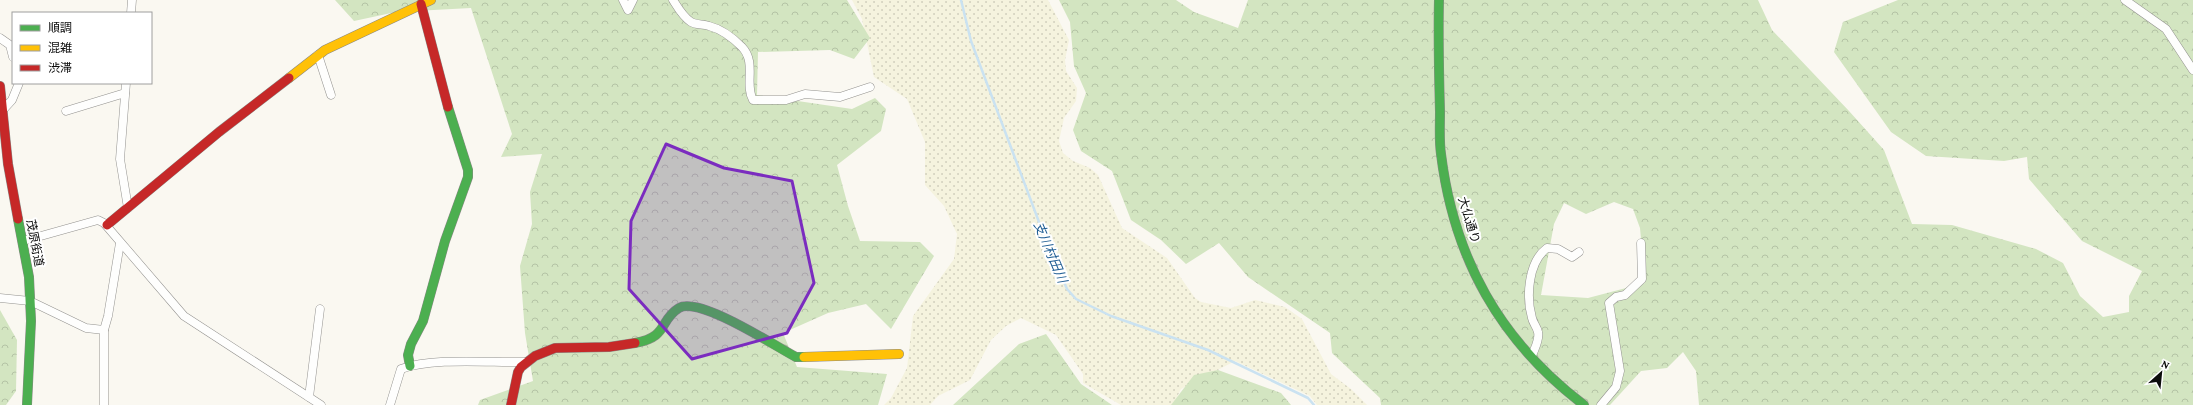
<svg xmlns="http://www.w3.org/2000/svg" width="2193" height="405" font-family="'Crimson Pro','Noto Sans JP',serif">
<defs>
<pattern id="farmland-dots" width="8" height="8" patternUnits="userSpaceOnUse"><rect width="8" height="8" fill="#f5f3de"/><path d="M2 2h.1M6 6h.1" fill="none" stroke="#d1cfbd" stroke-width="1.8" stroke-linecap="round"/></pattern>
<pattern id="forest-crowns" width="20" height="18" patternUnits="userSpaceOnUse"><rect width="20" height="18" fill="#d3e5c1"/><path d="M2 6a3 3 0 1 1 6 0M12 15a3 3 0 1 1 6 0" fill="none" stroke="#b4c3a5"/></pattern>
</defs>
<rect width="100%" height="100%" fill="#faf8f1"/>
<path fill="url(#farmland-dots)" d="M 852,0 L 1048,0 L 1069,40 L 1065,60 L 1066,71 L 1077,88 L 1076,101 L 1064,118 L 1059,141 L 1063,153 L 1073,161 L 1090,168 L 1098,175 L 1122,228 L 1167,258 L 1195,298 L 1201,302 L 1231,308 L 1255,300 L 1285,307 L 1302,319 L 1331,374 L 1351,389 L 1367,405 L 1317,405 L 1310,396 L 1235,361 L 1181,389 L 1173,405 L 1121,405 L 1083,383 L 1083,374 L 1056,335 L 1021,318 L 1006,326 L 991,340 L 970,380 L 938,396 L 930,405 L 884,405 L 891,398 L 907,368 L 913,316 L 954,259 L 957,234 L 944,206 L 925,185 L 925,142 L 907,99 L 874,77 L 862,19 Z"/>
<g fill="url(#forest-crowns)" fill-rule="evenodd">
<path d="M 335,0 L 847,0 L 870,38 L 854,59 L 830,50 L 758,52 L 757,95 L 852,109 L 875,98 L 886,109 L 881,131 L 837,165 L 848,206 L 860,241 L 920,242 L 934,256 L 891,329 L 866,304 L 828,313 L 783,333 L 797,367 L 887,374 L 878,405 L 478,405 L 480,400 L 533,381 L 525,333 L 520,266 L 532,224 L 530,192 L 542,154 L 501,157 L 512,134 L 471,8 L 396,12 L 354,21 Z"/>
<path d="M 1059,0 L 1176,0 L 1194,12 L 1238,28 L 1248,0 L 1758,0 L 1772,30 L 1849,111 L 1884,150 L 1912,224 L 1952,225 L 2036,249 L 2063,263 L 2080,296 L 2103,317 L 2129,312 L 2129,296 L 2142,271 L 2082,241 L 2029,179 L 2027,157 L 2004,161 L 1926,156 L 1891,132 L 1834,52 L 1843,22 L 1898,0 L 2193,0 L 2193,405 L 1699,405 L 1696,371 L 1683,352 L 1667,368 L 1641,371 L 1610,405 L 1381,405 L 1380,398 L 1332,353 L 1330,333 L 1248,277 L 1219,243 L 1186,264 L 1161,240 L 1131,220 L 1112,171 L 1081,151 L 1073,130 L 1086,93 L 1074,66 L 1070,22 ZM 1614,202 L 1633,209 L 1640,228 L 1645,283 L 1588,298 L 1541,295 L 1554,224 L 1564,203 L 1586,214 Z"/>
<path d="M 0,310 L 17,340 L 16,391 L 6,405 L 0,405 Z"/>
<path d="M 1046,334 L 1081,384 L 1112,405 L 953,405 L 1019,344 Z"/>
<path d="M 1218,370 L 1281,393 L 1291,405 L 1171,405 L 1194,375 Z"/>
</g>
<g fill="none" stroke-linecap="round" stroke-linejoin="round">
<path stroke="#cae2f1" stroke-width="2.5" d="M 961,0 L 971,41 L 1039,222 L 1067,289 L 1076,299 L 1111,316 L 1208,350 L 1308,398 L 1314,405"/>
<g stroke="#93928f" stroke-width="9">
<g id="street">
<path d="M 623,0 L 628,10 L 633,0"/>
<path d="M 673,0 C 678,8 683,17 691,22 C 696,25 703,24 709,26 C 721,29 733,38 742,47 C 757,63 744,84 753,100 L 786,100 L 805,94 L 840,97 L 870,87"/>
<path d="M 2125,0 L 2166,29 L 2193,70"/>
<path d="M 131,13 L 132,0"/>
<path d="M 0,38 L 10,45 L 13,57"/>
<path d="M 318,55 L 331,95"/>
<path d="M 126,83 L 120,159 L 128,208"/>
<path d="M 2,111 L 12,100 L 19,83"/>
<path d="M 66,111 L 125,93"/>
<path d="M 23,241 L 98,220 L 104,223 L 184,316 L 321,405"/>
<path d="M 0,298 L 30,301 L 86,328 L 104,330"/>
<path d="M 1532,356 C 1534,349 1540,340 1538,332 C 1537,327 1533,323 1532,318 C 1526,297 1528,262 1547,248 L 1558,249 L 1572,257 L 1579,252"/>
<path d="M 309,397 L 320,309"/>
<path d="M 104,405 L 104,330 L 108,316 L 120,243"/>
<path d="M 390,405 L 401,369 C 433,357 492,363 527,362"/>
<path d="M 1601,405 L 1616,387 L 1620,371 L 1609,303 L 1616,297 L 1625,295 L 1642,279 L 1641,243"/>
</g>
</g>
<g stroke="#8a8986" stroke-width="10">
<g id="fast">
<path d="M 1439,0 C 1438,37 1439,75 1440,112 C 1440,126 1439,140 1441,154 C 1454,259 1500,341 1584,405"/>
<path d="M 18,219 L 29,277 L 31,321 L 27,405"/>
<path d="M 635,343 C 669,337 659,320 679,308 C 699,296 775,346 796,357 L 804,357"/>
<path d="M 410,366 L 408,355 L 411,344 L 423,321 L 445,241 L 468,177 L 468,170 L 448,107"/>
</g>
</g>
<g stroke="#8a8986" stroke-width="10">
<g id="slow">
<path d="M 289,78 L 325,50 L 431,0"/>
<path d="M 804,357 L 899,354"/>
</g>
</g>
<g stroke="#8a8986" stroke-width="10">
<g id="jam">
<path d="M 421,4 L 448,107"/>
<path d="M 0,86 L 8,164 L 18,219"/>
<path d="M 107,225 L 219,132 L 289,78"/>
<path d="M 511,405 L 518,372 L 521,367 L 535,356 L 555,348 L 609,347 L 635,343"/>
</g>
</g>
<use href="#street" stroke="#fefefd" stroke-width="8"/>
<use href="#fast" stroke="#4caf50" stroke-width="9"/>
<use href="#slow" stroke="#ffc107" stroke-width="9"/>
<use href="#jam" stroke="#c62828" stroke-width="9"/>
</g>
<path fill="#7b2cbf" fill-opacity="0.2" stroke="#7b2cbf" stroke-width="3" stroke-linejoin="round" d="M 666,144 L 724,168 L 792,181 L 814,283 L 787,333 L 692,359 L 629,289 L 631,221 Z"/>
<g text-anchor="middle" stroke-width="4" stroke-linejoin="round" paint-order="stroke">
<g font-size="12" fill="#0c0c0c" stroke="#fff">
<text transform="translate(1469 220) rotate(73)" y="4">大仏通り</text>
<text transform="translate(35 243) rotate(79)" y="4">茂原街道</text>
</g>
<g font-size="13" font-style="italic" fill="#205e94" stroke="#fff">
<text transform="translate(1051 252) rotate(67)" y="5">支川村田川</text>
</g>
</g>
<rect x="12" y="12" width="140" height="72" fill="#ffffff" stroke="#9e9e9e"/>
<rect x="20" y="25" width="20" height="6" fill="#4caf50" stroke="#9e9e9e"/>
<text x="48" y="32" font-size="12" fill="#0c0c0c">順調</text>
<rect x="20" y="45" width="20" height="6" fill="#ffc107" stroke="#9e9e9e"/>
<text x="48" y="52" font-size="12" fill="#0c0c0c">混雑</text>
<rect x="20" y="65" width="20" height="6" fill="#c62828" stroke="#9e9e9e"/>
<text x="48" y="72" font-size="12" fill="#0c0c0c">渋滞</text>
<g transform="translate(2161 373) rotate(27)" stroke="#ffffff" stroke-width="3" paint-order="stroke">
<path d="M0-3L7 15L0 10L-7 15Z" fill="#0c0c0c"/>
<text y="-6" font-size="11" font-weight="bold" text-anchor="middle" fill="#0c0c0c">N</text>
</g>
</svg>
